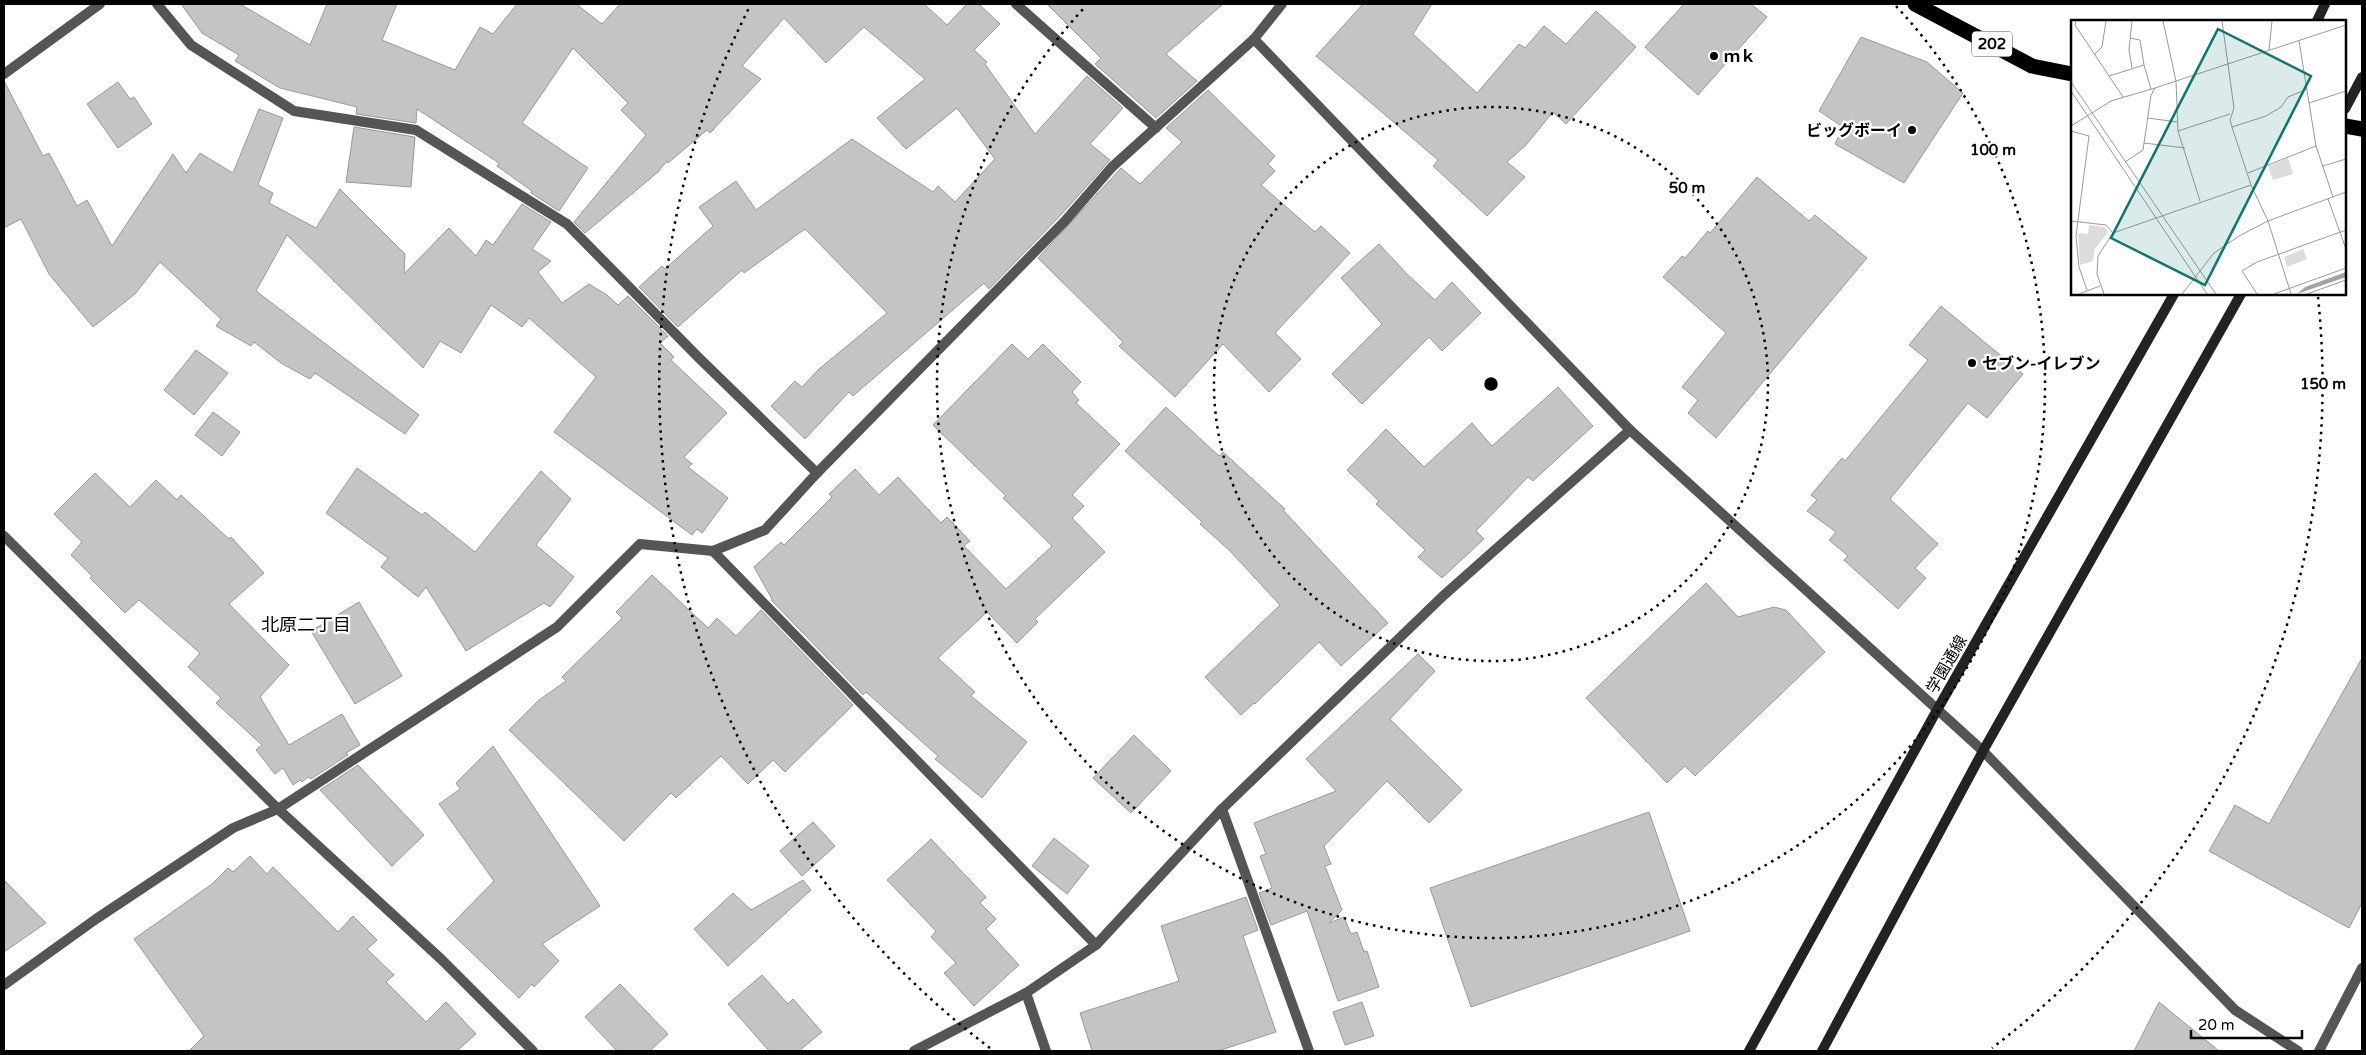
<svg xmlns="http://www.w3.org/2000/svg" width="2366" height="1055" font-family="'Varela Round','Noto Sans JP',sans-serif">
<rect width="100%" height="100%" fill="#fff"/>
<g fill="#c4c4c4" stroke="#999">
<path d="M 181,4 L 240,4 L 310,45 L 327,4 L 397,4 L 382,40 L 455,70 L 480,27 L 493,34 L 517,4 L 576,4 L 602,24 L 620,4 L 924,4 L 947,25 L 967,4 L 979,4 L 1000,24 L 974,50 L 987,62 L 985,64 L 1035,134 L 1087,76 L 1123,108 L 1090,144 L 1110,160 L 1060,216 L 989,289 L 984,283 L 853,396 L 849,392 L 805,439 L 771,406 L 795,381 L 802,387 L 819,369 L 887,313 L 805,229 L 744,273 L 742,270 L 678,327 L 639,287 L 662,266 L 665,269 L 713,226 L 699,207 L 736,181 L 756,210 L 852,139 L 933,192 L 938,186 L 955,202 L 995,159 L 957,108 L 906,149 L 877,118 L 925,79 L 864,27 L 826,63 L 784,18 L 742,66 L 761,79 L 710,133 L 707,130 L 668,163 L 667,161 L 658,172 L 585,233 L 574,222 L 646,135 L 621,110 L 628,103 L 573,48 L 522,123 L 588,168 L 559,211 L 531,193 L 532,191 L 497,166 L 499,163 L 417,109 L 416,123 L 356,114 L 357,107 L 280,88 L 235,61 L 239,55 L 202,33 Z"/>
<path d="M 1047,4 L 1223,4 L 1166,54 L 1197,81 L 1156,118 L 1095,64 L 1101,58 Z"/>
<path d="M 1363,4 L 1432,4 L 1413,34 L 1477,93 L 1519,44 L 1525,48 L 1544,26 L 1566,44 L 1596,11 L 1636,47 L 1566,124 L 1553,112 L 1526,145 L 1507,162 L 1525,177 L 1487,216 L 1433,166 L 1438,160 L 1316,56 Z"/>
<path d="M 1684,4 L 1751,4 L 1767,17 L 1698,95 L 1645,47 Z"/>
<path d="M 1861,37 L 1927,62 L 1963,93 L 1904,183 L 1835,144 L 1843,127 L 1819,111 Z"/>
<path d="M 4,81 L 43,156 L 49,153 L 77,206 L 87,200 L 112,246 L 173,154 L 186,173 L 200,153 L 233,173 L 259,109 L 283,118 L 258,185 L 273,193 L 269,203 L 316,228 L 340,189 L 405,254 L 404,274 L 449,228 L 476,256 L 486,240 L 493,245 L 522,204 L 551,222 L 532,249 L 551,261 L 538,272 L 562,303 L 589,284 L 607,295 L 618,305 L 628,296 L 668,336 L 660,343 L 674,357 L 671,360 L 727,413 L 684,457 L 692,464 L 688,467 L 728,498 L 702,533 L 697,529 L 692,535 L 554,432 L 596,377 L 529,318 L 522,327 L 491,305 L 461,353 L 440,341 L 423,368 L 287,235 L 256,291 L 419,415 L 405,434 L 315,373 L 310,379 L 281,363 L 254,342 L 251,346 L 216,326 L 221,319 L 160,262 L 135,294 L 93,327 L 49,274 L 21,219 L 4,228 Z"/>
<path d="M 118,82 L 130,99 L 134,97 L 152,124 L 118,148 L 87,104 Z"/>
<path d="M 1208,90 L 1275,156 L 1268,164 L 1275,171 L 1261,185 L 1315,232 L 1321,226 L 1350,253 L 1275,333 L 1301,359 L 1269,392 L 1223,344 L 1175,397 L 1119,346 L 1123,342 L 1038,258 L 1121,168 L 1140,184 L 1182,142 L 1166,128 Z"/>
<path d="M 354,127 L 415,137 L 411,187 L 346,182 Z"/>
<path d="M 1757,177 L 1809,221 L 1815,215 L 1867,258 L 1716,438 L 1688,413 L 1698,400 L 1682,387 L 1726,333 L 1663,277 L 1682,256 L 1685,258 L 1708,231 L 1710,233 Z"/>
<path d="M 1379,244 L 1407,274 L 1435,300 L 1452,282 L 1481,313 L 1442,351 L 1429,337 L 1362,404 L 1332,374 L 1382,324 L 1341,278 Z"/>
<path d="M 1941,306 L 2023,374 L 1987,418 L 1968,403 L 1890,499 L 1938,544 L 1915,568 L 1926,578 L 1898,609 L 1844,560 L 1848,556 L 1829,540 L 1836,532 L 1807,511 L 1817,500 L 1811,495 L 1842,458 L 1845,461 L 1928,360 L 1909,345 Z"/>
<path d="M 1012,344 L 1028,359 L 1043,344 L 1081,382 L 1072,392 L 1079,400 L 1076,403 L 1120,444 L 1072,495 L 1084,506 L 1072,518 L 1105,552 L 1035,619 L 1038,622 L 1017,643 L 987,612 L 938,658 L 975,692 L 971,696 L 1027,742 L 982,798 L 935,759 L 938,756 L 866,692 L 863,695 L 771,600 L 772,599 L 754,567 L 781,542 L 784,545 L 832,497 L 829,494 L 855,469 L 879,495 L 898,477 L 941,523 L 947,517 L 970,541 L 964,546 L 1006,589 L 1052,546 L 1003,498 L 1006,496 L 933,425 Z"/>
<path d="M 196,350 L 228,373 L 194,415 L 164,390 Z"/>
<path d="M 1558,387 L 1593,426 L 1533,481 L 1528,477 L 1476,531 L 1484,539 L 1442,578 L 1418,557 L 1425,550 L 1376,504 L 1379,501 L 1347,470 L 1386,429 L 1424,467 L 1472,423 L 1492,446 Z"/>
<path d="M 1166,407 L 1219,456 L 1223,452 L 1285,509 L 1283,510 L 1388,623 L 1341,666 L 1319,642 L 1255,704 L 1254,703 L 1241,715 L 1205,677 L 1280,605 L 1230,551 L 1200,524 L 1202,522 L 1125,451 Z"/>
<path d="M 213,412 L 240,432 L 222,456 L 195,435 Z"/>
<path d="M 357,468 L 422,515 L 425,512 L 475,552 L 541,471 L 571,499 L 536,545 L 574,577 L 550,607 L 544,603 L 466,651 L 426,587 L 418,597 L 381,567 L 388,558 L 326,513 Z"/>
<path d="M 95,473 L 130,507 L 156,480 L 177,500 L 181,495 L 229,539 L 231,537 L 264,573 L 229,604 L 289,665 L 260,697 L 289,745 L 342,714 L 360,745 L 346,753 L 348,755 L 311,779 L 308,777 L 302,782 L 300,780 L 293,785 L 283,768 L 275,774 L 256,750 L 262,745 L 216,703 L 221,698 L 188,667 L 200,653 L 139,600 L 125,613 L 90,578 L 92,576 L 71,555 L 82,542 L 54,514 Z"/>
<path d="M 652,575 L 708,628 L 717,618 L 736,636 L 761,610 L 853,705 L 785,772 L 773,760 L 748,784 L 721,756 L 676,798 L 671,793 L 624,841 L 509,730 L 539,700 L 566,681 L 562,677 L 622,618 L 616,612 Z"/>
<path d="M 1706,583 L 1738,617 L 1774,607 L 1786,610 L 1825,652 L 1695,776 L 1685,766 L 1667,783 L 1586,698 Z"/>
<path d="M 359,602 L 402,676 L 355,704 L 311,631 Z"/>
<path d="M 1418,654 L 1435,671 L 1390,719 L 1462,790 L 1429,823 L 1387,781 L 1324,846 L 1331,864 L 1325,866 L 1342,910 L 1329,923 L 1344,917 L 1351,934 L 1357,932 L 1364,952 L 1367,951 L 1379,987 L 1338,1001 L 1307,911 L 1271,925 L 1259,893 L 1272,888 L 1260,856 L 1266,854 L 1254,823 L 1336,791 L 1306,759 Z"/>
<path d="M 2362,658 L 2362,903 L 2349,928 L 2209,851 L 2235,805 L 2269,824 Z"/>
<path d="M 1134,735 L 1171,771 L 1131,813 L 1093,778 Z"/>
<path d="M 493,746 L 600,906 L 542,944 L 559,961 L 534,987 L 532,984 L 519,998 L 447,929 L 494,881 L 439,804 L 460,789 L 456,783 Z"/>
<path d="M 358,765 L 424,835 L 392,866 L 320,790 Z"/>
<path d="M 1649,812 L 1690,931 L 1471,1007 L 1430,888 Z"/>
<path d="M 813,822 L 835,846 L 802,876 L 780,851 Z"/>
<path d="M 1054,838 L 1089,866 L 1067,894 L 1032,866 Z"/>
<path d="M 931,839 L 986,897 L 980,903 L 996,919 L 986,929 L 1019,965 L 974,1006 L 944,973 L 956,963 L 931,937 L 936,931 L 887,880 Z"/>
<path d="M 250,856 L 267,874 L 273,867 L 338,932 L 353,916 L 377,940 L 367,949 L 394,975 L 386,982 L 426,1022 L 446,1002 L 476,1034 L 457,1051 L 189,1051 L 204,1036 L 134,939 L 212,884 L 228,868 L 233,872 Z"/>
<path d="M 4,880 L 46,923 L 4,952 Z"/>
<path d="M 803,880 L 811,890 L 728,966 L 694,929 L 733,893 L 751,910 Z"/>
<path d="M 1246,897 L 1258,930 L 1243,936 L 1276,1032 L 1218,1051 L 1092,1051 L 1080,1013 L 1179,981 L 1161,926 Z"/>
<path d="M 762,975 L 788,1004 L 793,999 L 822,1032 L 799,1051 L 769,1051 L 728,1004 Z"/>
<path d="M 620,984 L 668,1034 L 650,1051 L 617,1051 L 585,1017 Z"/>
<path d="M 1362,1002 L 1374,1036 L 1345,1045 L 1333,1012 Z"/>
<path d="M 2159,1002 L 2219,1051 L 2134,1051 Z"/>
</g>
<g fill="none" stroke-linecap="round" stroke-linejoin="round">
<path stroke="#555" stroke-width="10" d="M 2319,1051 L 2362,968"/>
<g stroke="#555" stroke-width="10">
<path d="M 157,4 L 191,45 L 294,111 L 416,130 L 567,224 L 699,358 L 817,473 L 1065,221 L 1112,167 L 1254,39"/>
<path d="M 1016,4 L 1156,128"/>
<path d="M 1282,4 L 1254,39 L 1630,430 L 1983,751 L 2235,1010 L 2298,1051"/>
<path d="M 4,74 L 100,4"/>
<path d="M 4,536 L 278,809 L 441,959 L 533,1051"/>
<path d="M 713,551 L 1096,945"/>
<path d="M 1222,809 L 1309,1051"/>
<path d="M 4,985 L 96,919 L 233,828 L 278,809 L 557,627 L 640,544 L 713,551 L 765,530 L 817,473"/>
<path d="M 1026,993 L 1046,1051"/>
<path d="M 914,1051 L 1026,993 L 1096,945 L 1222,809 L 1443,596 L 1630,430"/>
</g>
<g stroke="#222" stroke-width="10">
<path d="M 2317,21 L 2325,4"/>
<path d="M 2345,109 L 2362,77"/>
<path d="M 1749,1051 L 1937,710 L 2174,294"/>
<path d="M 1822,1051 L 1983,751 L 2241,294"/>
</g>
<g stroke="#000" stroke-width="15">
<path d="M 1915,4 L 2032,66 L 2072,74"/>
<path d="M 2345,126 L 2362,129"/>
</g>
</g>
<g fill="none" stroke="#000" stroke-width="2.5" stroke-dasharray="2.5 5">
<circle cx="1491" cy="384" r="277"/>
<path d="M1896 6A554 554 0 1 1 1086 6"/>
<path d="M990 1048A832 832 0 0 1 750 6M2318 297A832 832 0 0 1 1992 1048"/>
</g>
<g fill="#000" stroke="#fff" stroke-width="2">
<circle cx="1714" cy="56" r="5"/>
<circle cx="1912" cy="130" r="5"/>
<circle cx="1972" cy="363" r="5"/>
</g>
<g text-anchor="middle" stroke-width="4.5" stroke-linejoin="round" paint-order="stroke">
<rect fill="#fff" stroke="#4c4c4c" stroke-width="1" x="1972" y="31.5" width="40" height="25" rx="4"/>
<g font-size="15" font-weight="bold" fill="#000">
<text x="1992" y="49">202</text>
</g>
<g font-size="16" font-weight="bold" fill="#000" stroke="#fff" text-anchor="start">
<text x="1724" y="62">ｍｋ</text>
<text x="1902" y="136" text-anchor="end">ビッグボーイ</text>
<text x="1982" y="369">セブン-イレブン</text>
</g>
<g font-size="16" fill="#000" stroke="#fff">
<text transform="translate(1946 664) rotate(-60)" y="6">学園通線</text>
</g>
<g font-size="18" fill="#000" stroke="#fff">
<text x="306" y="631">北原二丁目</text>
</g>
</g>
<g transform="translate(2071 20)">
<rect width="275" height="275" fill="#fff"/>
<path d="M 217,138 L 222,154 L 202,160 L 197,146 ZM 18,205 L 34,207 L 37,212 L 24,229 L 22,241 L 9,245 L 7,213 L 17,214 ZM 232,229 L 236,239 L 216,247 L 213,237 Z" fill="#dcdcdc"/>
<path d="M 275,252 L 275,257 L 226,274 L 234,267 Z" fill="#a3a3a3"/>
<path fill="none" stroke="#999" stroke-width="1" d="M 5,1 L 4,5 L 52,77M 92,1 L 105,61 L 107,111 L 129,181M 151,1 L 163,88 L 159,100 L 161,107M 59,18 L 69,20 L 73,45M 228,21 L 245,126 L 262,177M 198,30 L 201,1M 24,34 L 31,27 L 35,1M 61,48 L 58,30 L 61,1M 38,56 L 73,45 L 80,69M 0,62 L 145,274M 0,71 L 136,274M 238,83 L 275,71M 77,98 L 106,102M 0,106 L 40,81 L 84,68M 0,111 L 18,116 L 5,216 L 8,247 L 16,270M 107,111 L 159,94M 73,123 L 114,128M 54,142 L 72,130 L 80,75 L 84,68 L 275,5M 252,146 L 275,139M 177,153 L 245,126M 180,165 L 161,107 L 195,96 L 210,87 L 217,77 L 236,69M 257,179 L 275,229M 0,201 L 35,205 L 42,213M 8,274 L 29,266M 33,274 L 26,254 L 27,236 L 42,213 L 180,165 L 197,201 L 220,274M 111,274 L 143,233 L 168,216 L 197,201 L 275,172M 186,274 L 171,251 L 186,242 L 275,210M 203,274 L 275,248M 236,274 L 275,260"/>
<path fill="#0f766e" fill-opacity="0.15" stroke="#0f766e" stroke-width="2.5" d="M 147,9 L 240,56 L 134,265 L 40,218 Z"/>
<rect width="275" height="275" fill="none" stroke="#000" stroke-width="2.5"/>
</g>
<circle cx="1491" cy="384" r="8" fill="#000" stroke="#fff" stroke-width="2.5"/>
<g font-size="15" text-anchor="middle" font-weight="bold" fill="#000" stroke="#fff" stroke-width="4.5" stroke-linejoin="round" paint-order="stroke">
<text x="1993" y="155">100 m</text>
<text x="1687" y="193">50 m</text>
<text x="2323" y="389">150 m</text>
</g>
<rect width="2366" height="1055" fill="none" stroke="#000000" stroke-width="10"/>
<path d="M2191 1030v8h111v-8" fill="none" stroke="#000000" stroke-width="2.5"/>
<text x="2198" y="1030" font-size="15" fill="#000000" stroke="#ffffff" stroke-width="4" paint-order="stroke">20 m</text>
</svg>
